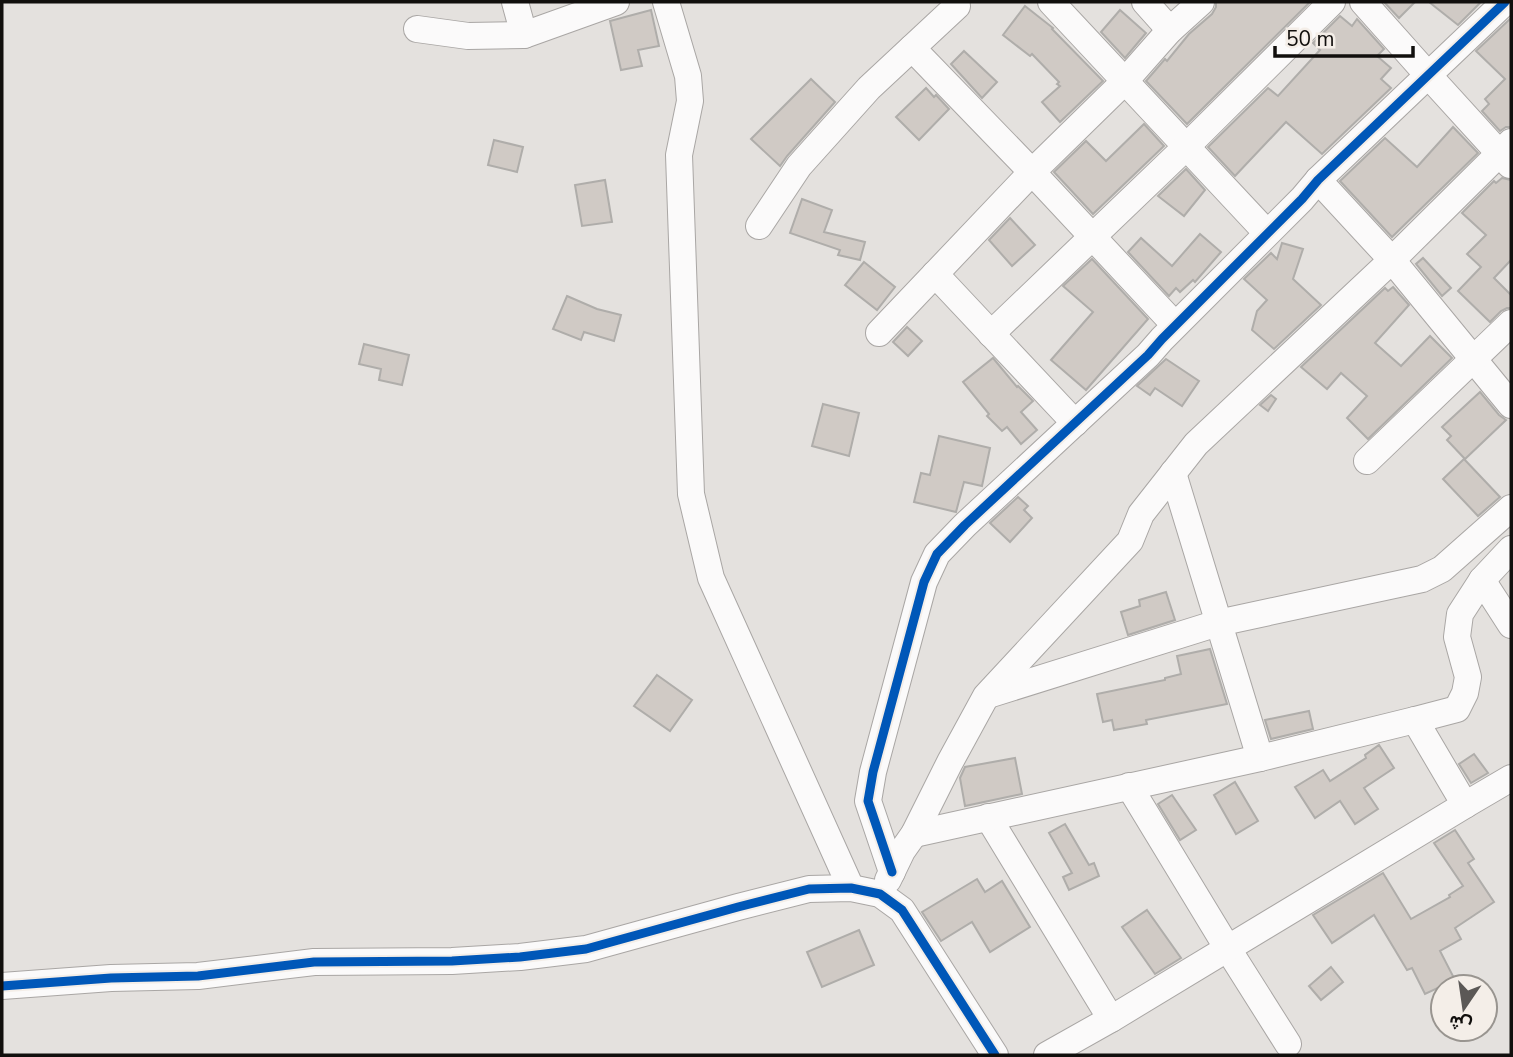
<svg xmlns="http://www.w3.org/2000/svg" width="1513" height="1057" font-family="'Nunito Sans',Vazirmatn,sans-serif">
<rect width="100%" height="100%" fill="#e4e1de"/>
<g fill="#d0cac5" stroke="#afadaa" stroke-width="2">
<path d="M 1216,2 L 1310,2 L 1187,124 L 1146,81 L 1165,59 L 1167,61 L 1189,34 L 1212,14 L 1216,7 Z"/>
<path d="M 1384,2 L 1415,2 L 1399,18 Z"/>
<path d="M 1429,2 L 1481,2 L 1458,25 Z"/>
<path d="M 1025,6 L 1053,28 L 1052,29 L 1103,81 L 1060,122 L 1042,102 L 1060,86 L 1057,84 L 1059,82 L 1032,54 L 1030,56 L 1003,35 Z"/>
<path d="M 651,10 L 659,46 L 638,50 L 642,66 L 621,70 L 610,21 Z"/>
<path d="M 1120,10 L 1146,33 L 1125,58 L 1101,32 Z"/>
<path d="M 1340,16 L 1352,26 L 1357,19 L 1384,49 L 1377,56 L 1391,68 L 1381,79 L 1391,88 L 1322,154 L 1286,122 L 1235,176 L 1208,147 L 1268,88 L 1278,96 L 1320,50 L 1313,43 Z"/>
<path d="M 1511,18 L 1511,127 L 1506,127 L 1500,131 L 1482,111 L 1489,104 L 1485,99 L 1505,79 L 1476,51 Z"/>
<path d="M 964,51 L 997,82 L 982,98 L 951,64 Z"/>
<path d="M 811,79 L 835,102 L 787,156 L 780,166 L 751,139 Z"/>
<path d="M 926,88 L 934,97 L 936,95 L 949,109 L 919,140 L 896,117 Z"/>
<path d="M 1144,124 L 1164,146 L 1093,214 L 1054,172 L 1086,141 L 1106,161 Z"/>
<path d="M 1453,127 L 1478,153 L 1392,237 L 1340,181 L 1385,138 L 1417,167 Z"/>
<path d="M 494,140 L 523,147 L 517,172 L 488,165 Z"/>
<path d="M 1186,169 L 1205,190 L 1184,216 L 1158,196 Z"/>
<path d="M 1502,178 L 1511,180 L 1511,260 L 1494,278 L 1511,295 L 1511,308 L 1507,308 L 1501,311 L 1490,322 L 1458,291 L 1481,267 L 1467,254 L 1486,235 L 1462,213 L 1494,181 L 1496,183 Z"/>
<path d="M 605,180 L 612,222 L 582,226 L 575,185 Z"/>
<path d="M 802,199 L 832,210 L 824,232 L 865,242 L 860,260 L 838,255 L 840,250 L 790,233 Z"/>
<path d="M 1010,218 L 1035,245 L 1012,266 L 989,240 Z"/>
<path d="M 1200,234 L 1221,252 L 1195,282 L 1193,280 L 1180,292 L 1176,288 L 1169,296 L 1128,252 L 1141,238 L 1172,266 Z"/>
<path d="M 1282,243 L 1303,249 L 1293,279 L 1321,305 L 1274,349 L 1252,330 L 1257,311 L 1267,300 L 1244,279 L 1271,253 L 1277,259 Z"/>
<path d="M 1423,258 L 1451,288 L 1442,296 L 1416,264 Z"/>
<path d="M 1092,259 L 1148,319 L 1086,390 L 1051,360 L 1093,312 L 1063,286 Z"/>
<path d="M 864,262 L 895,287 L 877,310 L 845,285 Z"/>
<path d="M 1393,287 L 1409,305 L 1375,343 L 1401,366 L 1430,336 L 1452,358 L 1368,439 L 1347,418 L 1367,396 L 1341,373 L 1327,389 L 1301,367 L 1385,288 L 1388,291 Z"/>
<path d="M 567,296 L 597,309 L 621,315 L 614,341 L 584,332 L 581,340 L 553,329 Z"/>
<path d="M 907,327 L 922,341 L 908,356 L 893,342 Z"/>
<path d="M 364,344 L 409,355 L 402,385 L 379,380 L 381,369 L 359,364 Z"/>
<path d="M 993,358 L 1017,387 L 1018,386 L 1033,401 L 1021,412 L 1037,430 L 1021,444 L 1007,427 L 1002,431 L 987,416 L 989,414 L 963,382 Z"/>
<path d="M 1166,359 L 1199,381 L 1182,406 L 1155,388 L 1150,395 L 1137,386 Z"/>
<path d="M 1480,392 L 1499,415 L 1506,420 L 1465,459 L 1447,440 L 1451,436 L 1442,427 Z"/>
<path d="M 1271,395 L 1276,399 L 1268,411 L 1260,405 Z"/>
<path d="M 823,404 L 859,413 L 849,456 L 812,446 Z"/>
<path d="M 939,436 L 990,448 L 982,486 L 964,482 L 956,512 L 914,502 L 921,473 L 930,475 Z"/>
<path d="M 1464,459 L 1500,497 L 1478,516 L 1443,479 Z"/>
<path d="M 1018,497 L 1028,506 L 1024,510 L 1032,518 L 1010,542 L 990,523 Z"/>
<path d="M 1166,592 L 1175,620 L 1128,635 L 1121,612 L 1140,606 L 1139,600 Z"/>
<path d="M 1210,649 L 1227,704 L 1146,720 L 1147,724 L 1114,730 L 1112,720 L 1103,722 L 1097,694 L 1165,680 L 1165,678 L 1181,674 L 1177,656 Z"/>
<path d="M 657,675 L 692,700 L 670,731 L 634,706 Z"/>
<path d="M 1309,711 L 1313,729 L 1271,739 L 1265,720 Z"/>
<path d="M 1379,745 L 1394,768 L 1364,788 L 1378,809 L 1355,824 L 1340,801 L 1315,818 L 1295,787 L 1323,770 L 1330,781 L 1366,758 L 1365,755 Z"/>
<path d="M 1474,754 L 1488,773 L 1471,783 L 1459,764 Z"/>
<path d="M 1015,758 L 1022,794 L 965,806 L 960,778 L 965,767 Z"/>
<path d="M 1235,782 L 1258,821 L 1236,834 L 1214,795 Z"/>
<path d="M 1172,795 L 1196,830 L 1180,840 L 1158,804 Z"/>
<path d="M 1065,824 L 1089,865 L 1094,863 L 1099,876 L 1069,890 L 1063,877 L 1072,873 L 1049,833 Z"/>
<path d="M 1455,830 L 1474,859 L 1468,863 L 1494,902 L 1455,928 L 1461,939 L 1440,951 L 1455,980 L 1425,994 L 1412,968 L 1407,970 L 1374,915 L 1332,943 L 1313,915 L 1383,873 L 1411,919 L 1450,897 L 1449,895 L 1463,886 L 1434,843 Z"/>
<path d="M 977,879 L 985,892 L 1002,881 L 1030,927 L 990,952 L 972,922 L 941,941 L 922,912 Z"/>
<path d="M 1147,910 L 1181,958 L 1155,974 L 1122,927 Z"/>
<path d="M 859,930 L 874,965 L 822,987 L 807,952 Z"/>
<path d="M 1331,967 L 1343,982 L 1321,1000 L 1309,986 Z"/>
</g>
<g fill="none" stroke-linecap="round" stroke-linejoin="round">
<g stroke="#a9a6a4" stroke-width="28">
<g id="minor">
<path d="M 515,2 L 524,35"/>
<path d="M 666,2 L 688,76 L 690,101 L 679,155 L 691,494 L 711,578 L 851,888"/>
<path d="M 1051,2 L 1267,233"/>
<path d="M 1145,2 L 1170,30"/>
<path d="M 1363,2 L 1428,75 L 1510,165"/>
<path d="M 417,29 L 468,36 L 524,35 L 616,2"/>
<path d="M 912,48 L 1032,172 L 1175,325"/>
<path d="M 1318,180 L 1392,260 L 1511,405"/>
<path d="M 759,226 L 799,166 L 869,88 L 957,6"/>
<path d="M 935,274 L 1075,423"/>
<path d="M 879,333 L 1032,172 L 1125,81 L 1170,30 L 1201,2"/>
<path d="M 991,334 L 1186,147 L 1332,2"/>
<path d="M 1367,461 L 1511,323"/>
<path d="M 1173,473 L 1260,758"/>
<path d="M 1482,580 L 1511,625"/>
<path d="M 988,695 L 1218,623 L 1422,579 L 1442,569 L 1511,508"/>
<path d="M 1129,786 L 1228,949 L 1288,1044"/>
<path d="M 1465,805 L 1511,778"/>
<path d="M 988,817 L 1111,1019"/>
<path d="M 914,834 L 1260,758 L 1415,720"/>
<path d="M 892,872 L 868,801 L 873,772 L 924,582 L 937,554 L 965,525 L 1148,355 L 1162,339 L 1302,199 L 1318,180 L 1505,2"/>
<path d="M 888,880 L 902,851 L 914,834 L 950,762 L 986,696 L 1130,541 L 1141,514 L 1196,444 L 1392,260 L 1511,142"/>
<path d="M 2,986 L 111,978 L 198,976 L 314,962 L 452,961 L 520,957 L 586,949 L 738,907 L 809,889 L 851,888 L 880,894 L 902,910 L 995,1055"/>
<path d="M 1047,1055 L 1111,1019 L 1465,805 L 1415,720 L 1457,709 L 1465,693 L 1468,677 L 1457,637 L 1460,614 L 1482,580 L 1511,549"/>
</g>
</g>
<use href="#minor" stroke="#fbfafa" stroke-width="26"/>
<g stroke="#f4eee8" stroke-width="13">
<g id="cycleway">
<path d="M 892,872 L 868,801 L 873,772 L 924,582 L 937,554 L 965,525 L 1148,355 L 1162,339 L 1302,199 L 1318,180 L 1505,2"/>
<path d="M 2,986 L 111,978 L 198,976 L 314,962 L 452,961 L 520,957 L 586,949 L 738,907 L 809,889 L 851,888 L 880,894 L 902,910 L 995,1055"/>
</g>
</g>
<use href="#cycleway" stroke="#0057b8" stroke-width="9"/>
</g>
<rect width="1513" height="1057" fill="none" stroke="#110f0d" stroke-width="7"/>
<g transform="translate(1464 1008) rotate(193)"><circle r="33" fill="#f4eee8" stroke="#999590" stroke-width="2"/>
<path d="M0-5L12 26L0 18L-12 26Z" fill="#5b5856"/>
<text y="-10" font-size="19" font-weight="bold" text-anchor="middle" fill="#110f0d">ش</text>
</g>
<path d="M1275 46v10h138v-10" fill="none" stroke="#110f0d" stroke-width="3.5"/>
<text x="1286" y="46" font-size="21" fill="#110f0d" stroke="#f4eee8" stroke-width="5" paint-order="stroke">50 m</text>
</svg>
